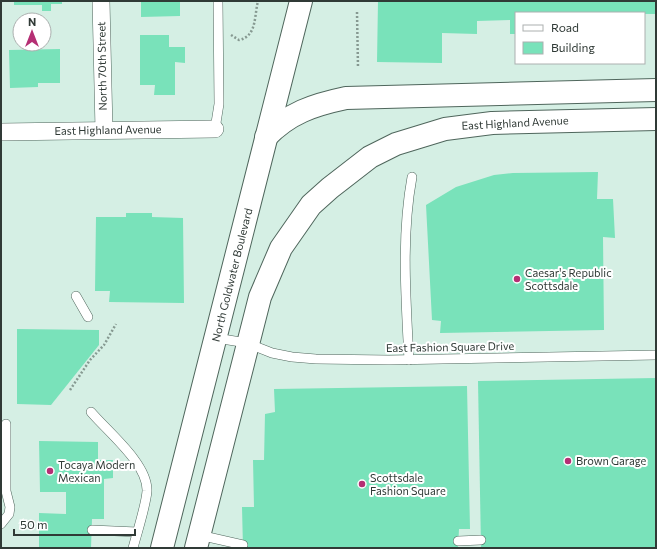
<svg xmlns="http://www.w3.org/2000/svg" width="657" height="549" font-family="Commissioner,sans-serif">
<rect width="100%" height="100%" fill="#d5efe4"/>
<g fill="#79e2ba">
<path d="M 14,1 L 62,1 L 62,4 L 51,4 L 51,11 L 42,11 L 42,5 L 14,5 Z"/>
<path d="M 141,1 L 180,1 L 180,16 L 141,17 Z"/>
<path d="M 378,1 L 656,1 L 656,14 L 516,13 L 516,34 L 510,34 L 510,20 L 477,21 L 477,34 L 442,33 L 442,63 L 377,62 Z"/>
<path d="M 140,35 L 169,35 L 169,47 L 185,47 L 185,63 L 175,62 L 175,95 L 154,95 L 155,85 L 140,85 Z"/>
<path d="M 60,49 L 60,83 L 38,83 L 38,87 L 10,88 L 9,50 Z"/>
<path d="M 598,172 L 597,199 L 613,199 L 615,238 L 603,237 L 604,330 L 440,333 L 441,321 L 432,320 L 426,205 L 456,187 L 494,175 L 513,173 Z"/>
<path d="M 126,213 L 152,213 L 152,217 L 183,218 L 184,303 L 109,302 L 110,291 L 95,291 L 96,217 L 126,217 Z"/>
<path d="M 17,329 L 99,330 L 99,345 L 51,405 L 17,404 Z"/>
<path d="M 656,378 L 656,548 L 481,548 L 478,381 Z"/>
<path d="M 467,386 L 470,529 L 459,529 L 458,548 L 243,548 L 242,507 L 254,507 L 253,460 L 264,460 L 265,414 L 275,412 L 274,389 Z"/>
<path d="M 39,441 L 98,442 L 98,460 L 113,460 L 113,478 L 104,479 L 104,519 L 92,519 L 91,548 L 39,548 L 39,513 L 66,514 L 66,492 L 40,492 Z"/>
</g>
<g fill="none" stroke-linecap="round" stroke-linejoin="round">
<g stroke="#4f665c" stroke-width="10">
<g id="lane">
<path d="M 215,129 L 219,104 L 218,1"/>
<path d="M 76,296 L 88,317"/>
<path d="M 216,338 L 247,343 L 272,353 L 292,357 L 316,359 L 389,360 L 656,355"/>
<path d="M 409,360 C 406,299 401,237 412,177"/>
<path d="M 91,412 C 108,432 148,464 147,491 C 146,505 137,533 133,548"/>
<path d="M 1,524 L 9,514 L 10,507 L 6,491 L 6,424"/>
<path d="M 92,530 L 137,532"/>
<path d="M 199,535 L 243,545"/>
<path d="M 458,541 L 481,540"/>
</g>
</g>
<g stroke="#4f665c" stroke-width="18">
<g id="street">
<path d="M 101,1 L 104,130"/>
<path d="M 1,132 L 215,129"/>
</g>
</g>
<g stroke="#4f665c" stroke-width="24">
<g id="primary">
<path d="M 266,137 C 289,113 313,105 346,98 L 656,90"/>
<path d="M 162,548 L 301,1"/>
<path d="M 196,548 L 260,297 L 281,248 L 311,205 L 330,188 L 370,157 L 396,144 L 445,129 L 492,123 L 656,119"/>
</g>
</g>
<g stroke="#869991" stroke-width="2.5" stroke-dasharray="2 2" stroke-linecap="butt">
<path d="M 357,12 L 358,68"/>
<path d="M 231,35 L 239,40 C 257,36 254,17 258,1"/>
<path d="M 70,390 L 90,360 L 104,345 L 116,324"/>
</g>
<use href="#lane" stroke="#fff" stroke-width="9"/>
<use href="#street" stroke="#fff" stroke-width="17"/>
<use href="#primary" stroke="#fff" stroke-width="22"/>
</g>
<g fill="#b52f74" stroke="#fff" stroke-width="1.5">
<circle cx="517" cy="279" r="4"/>
<circle cx="568" cy="461" r="4"/>
<circle cx="50" cy="471" r="4"/>
<circle cx="362" cy="484" r="4"/>
</g>
<g text-anchor="middle" stroke-width="4" stroke-linejoin="round" paint-order="stroke">
<g font-size="11" fill="#303a36" stroke="#fff">
<text transform="translate(102 66) rotate(-91)" y="4">North 70th Street</text>
<text transform="translate(515 123) rotate(-3)" y="4">East Highland Avenue</text>
<text transform="translate(108 130) rotate(-1)" y="4">East Highland Avenue</text>
<text transform="translate(232 275) rotate(-76)" y="4">North Goldwater Boulevard</text>
<text transform="translate(450 347) rotate(-1)" y="4">East Fashion Square Drive</text>
</g>
<g font-size="11" fill="#303a36" stroke="#fff" text-anchor="start">
<text x="525" y="277">Caesar's Republic<tspan x="525" dy="13">Scottsdale</tspan></text>
<text x="576" y="465">Brown Garage</text>
<text x="58" y="469">Tocaya Modern<tspan x="58" dy="13">Mexican</tspan></text>
<text x="370" y="482">Scottsdale<tspan x="370" dy="13">Fashion Square</tspan></text>
</g>
</g>
<rect width="657" height="549" fill="none" stroke="#303a36" stroke-width="4"/>
<rect x="515" y="12" width="130" height="52" fill="#ffffff" stroke="#acb0af"/>
<rect x="523" y="25" width="20" height="6" fill="#ffffff" stroke="#acb0af"/>
<text x="551" y="32" font-size="12" fill="#303a36">Road</text>
<rect x="523" y="42" width="20" height="12" fill="#79e2ba" stroke="#acb0af"/>
<text x="551" y="52" font-size="12" fill="#303a36">Building</text>
<g transform="translate(32 32)"><circle r="19" fill="#ffffff" stroke="#acb0af"/>
<path d="M0-3L7 15L0 10L-7 15Z" fill="#b52f74"/>
<text y="-6" font-size="11" font-weight="bold" text-anchor="middle" fill="#303a36">N</text>
</g>
<path d="M14 529v6h121v-6" fill="none" stroke="#303a36" stroke-width="2"/>
<text x="20" y="529" font-size="12" fill="#303a36" stroke="#ffffff" stroke-width="3" paint-order="stroke">50 m</text>
</svg>
